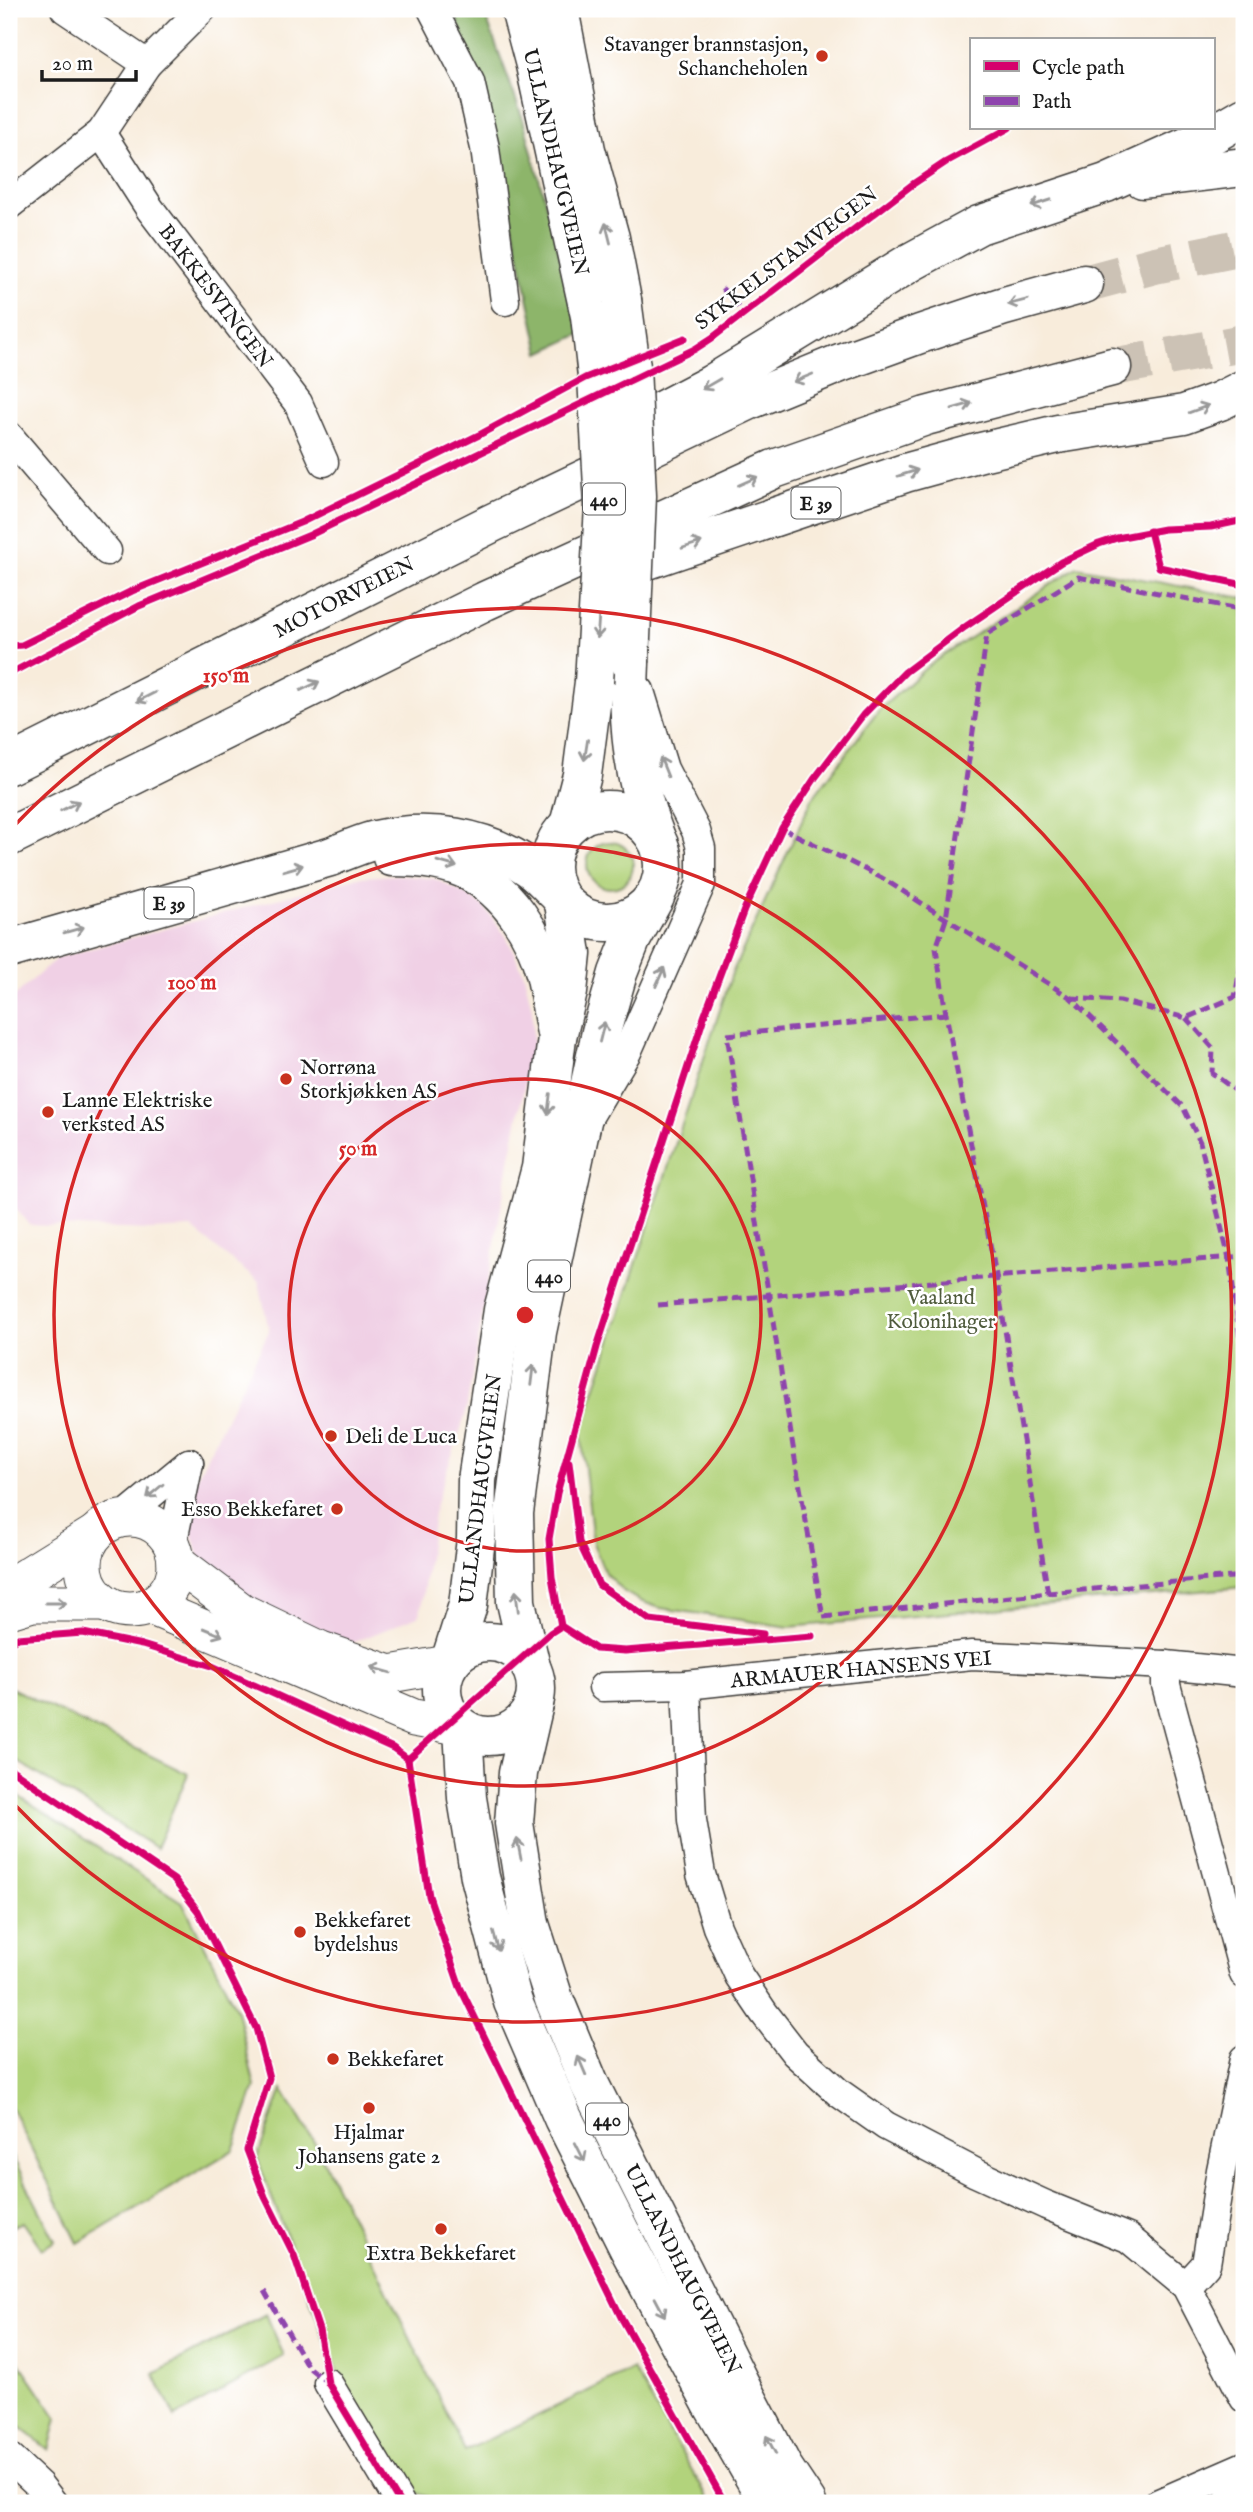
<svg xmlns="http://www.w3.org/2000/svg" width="1253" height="2512" font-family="'IM FELL English',serif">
<rect width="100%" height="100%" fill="#fff"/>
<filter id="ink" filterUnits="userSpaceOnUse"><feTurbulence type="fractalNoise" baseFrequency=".0143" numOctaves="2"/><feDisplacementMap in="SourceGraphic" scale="14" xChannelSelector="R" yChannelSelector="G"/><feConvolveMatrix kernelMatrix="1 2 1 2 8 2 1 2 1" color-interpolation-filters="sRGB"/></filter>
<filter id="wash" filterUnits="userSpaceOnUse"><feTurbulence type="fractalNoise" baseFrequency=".00686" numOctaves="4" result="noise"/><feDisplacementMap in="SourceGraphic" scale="28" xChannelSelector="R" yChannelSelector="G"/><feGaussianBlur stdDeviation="1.57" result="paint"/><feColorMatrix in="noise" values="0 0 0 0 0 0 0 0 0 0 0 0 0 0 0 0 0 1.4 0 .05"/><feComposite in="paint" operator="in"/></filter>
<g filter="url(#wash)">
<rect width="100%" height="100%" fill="#f8ecdb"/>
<path fill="#f0d0e5" d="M 399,875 L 435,879 L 467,895 L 484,907 L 506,936 L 524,974 L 532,1009 L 533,1042 L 509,1162 L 465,1416 L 435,1507 L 420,1615 L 348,1645 L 240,1595 L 201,1563 L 183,1506 L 269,1331 L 259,1282 L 191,1228 L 150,1230 L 29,1225 L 14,1206 L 9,1208 L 9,1001 L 57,958 L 359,877 Z"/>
<g fill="#b2d37b" stroke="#67784c" stroke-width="2">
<path d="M 1077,567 L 1244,598 L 1244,1587 L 789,1627 L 660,1608 L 640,1601 L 623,1591 L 605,1573 L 593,1543 L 581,1431 L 732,973 L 812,799 L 878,711 L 929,665 Z"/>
<circle cx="610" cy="865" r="23"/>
<path d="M 9,1687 L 188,1774 L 156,1848 L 9,1756 Z"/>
<path d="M 9,1790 L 183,1903 L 237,2010 L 255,2087 L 233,2150 L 78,2243 L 9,2103 Z"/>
<path d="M 282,2089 L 317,2147 L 465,2451 L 633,2369 L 711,2503 L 444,2503 L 407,2489 L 343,2387 L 257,2158 Z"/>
<path d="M 9,2150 L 55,2241 L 42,2249 L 23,2222 L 9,2228 Z"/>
<path d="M 266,2314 L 284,2356 L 175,2417 L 154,2374 Z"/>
<path d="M 9,2347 L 57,2418 L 49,2450 L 9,2418 Z"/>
</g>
<path fill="#8db56b" stroke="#546844" stroke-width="2" d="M 449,9 L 483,9 L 523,119 L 581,334 L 540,353 L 499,161 L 457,19 Z"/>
</g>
<g filter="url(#ink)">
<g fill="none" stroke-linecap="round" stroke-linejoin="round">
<g stroke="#ccc2b5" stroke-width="38" stroke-dasharray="38 19" stroke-linecap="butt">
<path d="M 1084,284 L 1155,265 L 1244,247"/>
<path d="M 1112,367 L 1244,343"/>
</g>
<g stroke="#3d3b39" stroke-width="31">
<g id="minor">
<path d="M 65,9 L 147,64"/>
<path d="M 432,9 L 470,82 L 485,148 L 505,301"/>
<path d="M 101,133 L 150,209 L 298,403 L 324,462"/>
<path d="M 9,205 L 101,133 L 147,64 L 202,9"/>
<path d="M 9,436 L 107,551"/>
<path d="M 589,1116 L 627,1052 L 701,884 L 701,848 L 696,831 L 664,769 L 640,691"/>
<path d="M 121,1519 L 189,1463"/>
<path d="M 172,1546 L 189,1463"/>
<path d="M 1166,1665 L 1166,1685 L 1244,1974"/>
<path d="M 686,1685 L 692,1820 L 701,1874 L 717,1927 L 739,1976 L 764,2013 L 795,2053 L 839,2093 L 886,2126 L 976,2173 L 1046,2205 L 1128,2238 L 1186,2286 L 1244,2398"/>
<path d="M 603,1687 L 686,1685 L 972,1655 L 1166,1665 L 1244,1673"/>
<path d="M 1186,2286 L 1206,2264 L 1221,2170 L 1244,2059"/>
<path d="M 328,2383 L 400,2503"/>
<path d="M 9,2457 L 39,2485 L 53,2503"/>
<path d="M 1159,2503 L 1244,2466"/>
</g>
</g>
<g stroke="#3d3b39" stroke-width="39">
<g id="tertiary">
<circle cx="130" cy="1564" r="46"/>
<path d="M 176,1562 L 242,1612 L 321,1650 L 390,1674 L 448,1664"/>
<path d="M 9,1590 L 17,1582 L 96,1533"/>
<path d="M 150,1606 L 414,1718 L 458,1726"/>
<path d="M 9,1610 L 32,1603 L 105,1603"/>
<path d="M 1232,2503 L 1244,2497"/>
</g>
</g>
<g stroke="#3d3b39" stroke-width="41">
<g id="primary">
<path d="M 520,9 L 535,65 L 590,316"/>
<path d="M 559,9 L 586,150 L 610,238 L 622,300"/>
<path d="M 630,662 C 627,724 633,781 656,838"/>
<circle cx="607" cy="866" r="56"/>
<path d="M 569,825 L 582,775 L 594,682"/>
<circle cx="489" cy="1689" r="47"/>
<path d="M 450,1662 L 468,1605 L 476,1539 L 477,1480 L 503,1310 L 541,1168 L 557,1037 L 568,992 L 572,954 L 564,903"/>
<path d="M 531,1667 L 516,1602 L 514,1513 L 537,1332 L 601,1032 L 618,973 L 631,940 L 655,897"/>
<path d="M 534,1704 L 518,1773 L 514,1823 L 530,1924 L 554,1999 L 589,2083 L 746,2396 L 783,2467 L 807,2503"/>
<path d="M 463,1729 L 467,1798 L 480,1877 L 513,2002 L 563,2118 L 628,2247 L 712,2404 L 769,2503"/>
</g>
</g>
<g stroke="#3d3b39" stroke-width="41">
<g id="motorway">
<path d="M 1143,179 L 1244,167"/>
<path d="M 605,440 L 712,384 L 911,262 L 979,225 L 1106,183 L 1206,138 L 1244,116"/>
<path d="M 603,575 L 905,473 L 981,452 L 1058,434 L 1184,414 L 1220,401 L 1244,389"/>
<path d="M 9,765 L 492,523 L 750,400 L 840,363 L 920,334 L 1001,307 L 1084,284"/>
<path d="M 9,837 L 485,601 L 774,469 L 926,416 L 1112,367"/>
<path d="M 392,857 C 418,857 447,859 470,872 C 507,891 535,933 545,973 C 550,994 552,1016 557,1037"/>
<path d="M 9,949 L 330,857 C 345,851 360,844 376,840 C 428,828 485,836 530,868 C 540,875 548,885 557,893"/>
</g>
</g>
<use href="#minor" stroke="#fff" stroke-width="28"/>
<use href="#tertiary" stroke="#fff" stroke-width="37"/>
<use href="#primary" stroke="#fff" stroke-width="38"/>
<use href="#motorway" stroke="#fff" stroke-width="38"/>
<g stroke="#3d3b39" stroke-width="41" stroke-linecap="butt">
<g id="primary-bridge">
<path d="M 622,300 L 631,367 L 637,496 L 630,662"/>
<path d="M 590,316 L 597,376 L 604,506 L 594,682"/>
</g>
</g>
<use href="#primary-bridge" stroke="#fff" stroke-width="38"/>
<g stroke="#8e44ad" stroke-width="5" stroke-dasharray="10 5" stroke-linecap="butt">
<path d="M 722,288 L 744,314"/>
<path d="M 782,828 L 882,878 L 1071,998 L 1183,1107 L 1200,1142 L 1229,1258 L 1244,1370"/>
<path d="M 1071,998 L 1120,1001 L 1186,1018 L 1235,997 L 1244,946"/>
<path d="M 946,1014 L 727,1035 L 795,1459 L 823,1617 L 1048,1593 L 1244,1576"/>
<path d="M 1186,1018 L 1213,1048 L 1212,1073 L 1244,1097"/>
<path d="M 658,1305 L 1244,1256"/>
<path d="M 1048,1593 L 996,1275 L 946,1014 L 936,948 L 946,919 L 987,634 L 1078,577 L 1244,610"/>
<path d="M 264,2291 L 308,2367 L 328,2383"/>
</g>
<g stroke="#fff" stroke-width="11">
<g id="cycleway">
<path d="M 1150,531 L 1159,567 L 1244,585"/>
<path d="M 9,646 L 22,645 L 132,591 L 302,522 L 479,435 L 585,378 L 685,338"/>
<path d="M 9,674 L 139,606 L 310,535 L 695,349 L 712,338 L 913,184 L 946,162 L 1009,128"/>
<path d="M 569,1462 L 579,1542 L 599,1585 L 650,1620 L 763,1634"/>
<path d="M 812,1636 L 625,1651 L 596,1649 L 561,1626 L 552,1577 L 549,1539 L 557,1493 L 597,1347 L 704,1017 L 744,910 L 782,828 L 815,778 L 863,715 L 905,672 L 965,627 L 1061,562 L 1099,544 L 1117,538 L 1164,529 L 1211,527 L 1244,520"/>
<path d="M 9,1643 L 17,1638 L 83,1633 L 142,1645 L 212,1666 L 393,1748 L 408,1759 L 429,1896 L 460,1987 L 621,2317 L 725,2503"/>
<path d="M 408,1759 L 550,1633 L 561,1626"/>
<path d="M 9,1768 L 174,1880 L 198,1911 L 256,2028 L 269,2078 L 247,2150 L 265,2197 L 294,2255 L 319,2330 L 328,2383 L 400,2503"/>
</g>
</g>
<use href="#cycleway" stroke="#d6006c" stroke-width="7"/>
</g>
<defs><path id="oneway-shaft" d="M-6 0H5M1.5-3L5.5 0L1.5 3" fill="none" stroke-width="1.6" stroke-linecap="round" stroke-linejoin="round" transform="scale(1.75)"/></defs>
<g stroke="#999">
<use href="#oneway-shaft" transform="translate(1041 203) rotate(162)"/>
<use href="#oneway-shaft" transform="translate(608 233) rotate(-104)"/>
<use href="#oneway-shaft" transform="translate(1018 302) rotate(165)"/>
<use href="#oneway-shaft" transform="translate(803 378) rotate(158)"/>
<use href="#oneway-shaft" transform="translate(711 384) rotate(150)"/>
<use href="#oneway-shaft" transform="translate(962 406) rotate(-16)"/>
<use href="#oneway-shaft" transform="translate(1199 409) rotate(-20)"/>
<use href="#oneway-shaft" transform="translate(908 473) rotate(-17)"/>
<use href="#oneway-shaft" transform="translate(748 481) rotate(-24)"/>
<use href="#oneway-shaft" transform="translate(692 545) rotate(-18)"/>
<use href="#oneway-shaft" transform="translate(598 628) rotate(94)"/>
<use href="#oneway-shaft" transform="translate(310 686) rotate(-26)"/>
<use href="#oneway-shaft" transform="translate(146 697) rotate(153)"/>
<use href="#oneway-shaft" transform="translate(586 750) rotate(99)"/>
<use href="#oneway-shaft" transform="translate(664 767) rotate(-112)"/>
<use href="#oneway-shaft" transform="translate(70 806) rotate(-27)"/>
<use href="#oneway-shaft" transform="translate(447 864) rotate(16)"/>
<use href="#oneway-shaft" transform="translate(293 868) rotate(-16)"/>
<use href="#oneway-shaft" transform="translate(74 930) rotate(-16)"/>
<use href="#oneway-shaft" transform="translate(660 977) rotate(-66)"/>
<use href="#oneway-shaft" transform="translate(602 1032) rotate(-76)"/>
<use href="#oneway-shaft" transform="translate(549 1104) rotate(97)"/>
<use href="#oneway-shaft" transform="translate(532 1375) rotate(-83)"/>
<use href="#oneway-shaft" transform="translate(155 1491) rotate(140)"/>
<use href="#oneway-shaft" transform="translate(517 1601) rotate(-97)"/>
<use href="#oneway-shaft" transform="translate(56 1603)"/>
<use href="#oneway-shaft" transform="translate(213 1632) rotate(22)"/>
<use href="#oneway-shaft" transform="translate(381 1670) rotate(-164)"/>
<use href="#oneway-shaft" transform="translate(519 1849) rotate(-101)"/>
<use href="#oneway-shaft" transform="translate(496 1941) rotate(75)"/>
<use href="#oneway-shaft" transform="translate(582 2066) rotate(-113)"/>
<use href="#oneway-shaft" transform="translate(580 2152) rotate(63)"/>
<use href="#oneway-shaft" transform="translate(660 2307) rotate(62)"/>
<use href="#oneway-shaft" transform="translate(771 2445) rotate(-118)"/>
</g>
</g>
<g fill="none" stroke="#d62828" stroke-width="3.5">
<circle cx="525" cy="1315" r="236"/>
<circle cx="525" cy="1315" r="471"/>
<path d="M12 828A707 707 0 1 1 12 1802"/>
</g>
<g fill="#c8321e" stroke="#fff" stroke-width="2.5">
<circle cx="822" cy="56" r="7"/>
<circle cx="286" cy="1079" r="7"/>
<circle cx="48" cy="1112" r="7"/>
<circle cx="331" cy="1436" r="7"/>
<circle cx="337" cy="1509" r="7"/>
<circle cx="300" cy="1932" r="7"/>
<circle cx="333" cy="2059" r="7"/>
<circle cx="369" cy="2108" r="7"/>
<circle cx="441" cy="2229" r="7"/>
</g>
<g text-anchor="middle" stroke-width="5" stroke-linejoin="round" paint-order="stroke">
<g fill="#fff" stroke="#606060" stroke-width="2">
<rect x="583" y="483.5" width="42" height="31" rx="5"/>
<rect x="791.5" y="487.5" width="49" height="31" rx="5"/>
<rect x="144.5" y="887.5" width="49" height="31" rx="5"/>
<rect x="528" y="1260.5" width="42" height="31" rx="5"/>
<rect x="586" y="2103.5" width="42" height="31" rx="5"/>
</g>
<g font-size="19" font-weight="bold" fill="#1c1c1c">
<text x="604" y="506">440</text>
<text x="816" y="510">E 39</text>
<text x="169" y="910">E 39</text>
<text x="549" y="1283">440</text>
<text x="607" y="2126">440</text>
</g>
<g font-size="21" fill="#1c1c1c" stroke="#fff" text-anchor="start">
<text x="808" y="51" text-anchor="end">Stavanger brannstasjon,<tspan x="808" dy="24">Schancheholen</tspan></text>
<text x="300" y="1074">Norrøna<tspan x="300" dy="24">Storkjøkken AS</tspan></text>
<text x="62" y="1107">Lanne Elektriske<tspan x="62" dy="24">verksted AS</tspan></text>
<text x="345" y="1443">Deli de Luca</text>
<text x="323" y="1516" text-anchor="end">Esso Bekkefaret</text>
<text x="314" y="1927">Bekkefaret<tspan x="314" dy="24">bydelshus</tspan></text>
<text x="347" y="2066">Bekkefaret</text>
<text x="369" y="2139" text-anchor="middle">Hjalmar<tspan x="369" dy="24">Johansens gate 2</tspan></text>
<text x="441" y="2260" text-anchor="middle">Extra Bekkefaret</text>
</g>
<g font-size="21" fill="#1c1c1c" stroke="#fff">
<text transform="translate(556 162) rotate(77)" y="7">ULLANDHAUGVEIEN</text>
<text transform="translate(786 258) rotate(-37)" y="7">SYKKELSTAMVEGEN</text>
<text transform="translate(216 296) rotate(53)" y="7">BAKKESVINGEN</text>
<text transform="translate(344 597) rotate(-27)" y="7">MOTORVEIEN</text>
<text transform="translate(480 1489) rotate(-83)" y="7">ULLANDHAUGVEIEN</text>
<text transform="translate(861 1669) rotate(-5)" y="7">ARMAUER HANSENS VEI</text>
<text transform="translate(683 2269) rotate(63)" y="7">ULLANDHAUGVEIEN</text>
</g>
<g font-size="21" fill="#505c3d" stroke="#fff">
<text x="941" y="1304">Vaaland<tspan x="941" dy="24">Kolonihager</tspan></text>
</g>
</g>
<circle cx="525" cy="1315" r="10" fill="#d62828" stroke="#fff" stroke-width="3.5"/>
<g font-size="21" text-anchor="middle" font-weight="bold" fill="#d62828" stroke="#fff" stroke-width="5" stroke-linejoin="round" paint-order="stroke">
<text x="226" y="682">150 m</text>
<text x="192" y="989">100 m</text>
<text x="358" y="1155">50 m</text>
</g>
<rect width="1253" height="2512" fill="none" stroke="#fff" stroke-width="35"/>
<rect x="970" y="38" width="245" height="91" fill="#ffffff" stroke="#a4a4a4" stroke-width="2"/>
<rect x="984" y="61" width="35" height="10" fill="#d6006c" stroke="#a4a4a4" stroke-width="2"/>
<text x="1032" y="74" font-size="21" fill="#1c1c1c">Cycle path</text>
<rect x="984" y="96" width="35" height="10" fill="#8e44ad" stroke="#a4a4a4" stroke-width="2"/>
<text x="1032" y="108" font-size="21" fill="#1c1c1c">Path</text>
<path d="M42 70v10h94v-10" fill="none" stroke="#1c1c1c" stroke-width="3.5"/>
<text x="52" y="70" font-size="21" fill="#1c1c1c" stroke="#ffffff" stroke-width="5" paint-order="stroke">20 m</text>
</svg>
